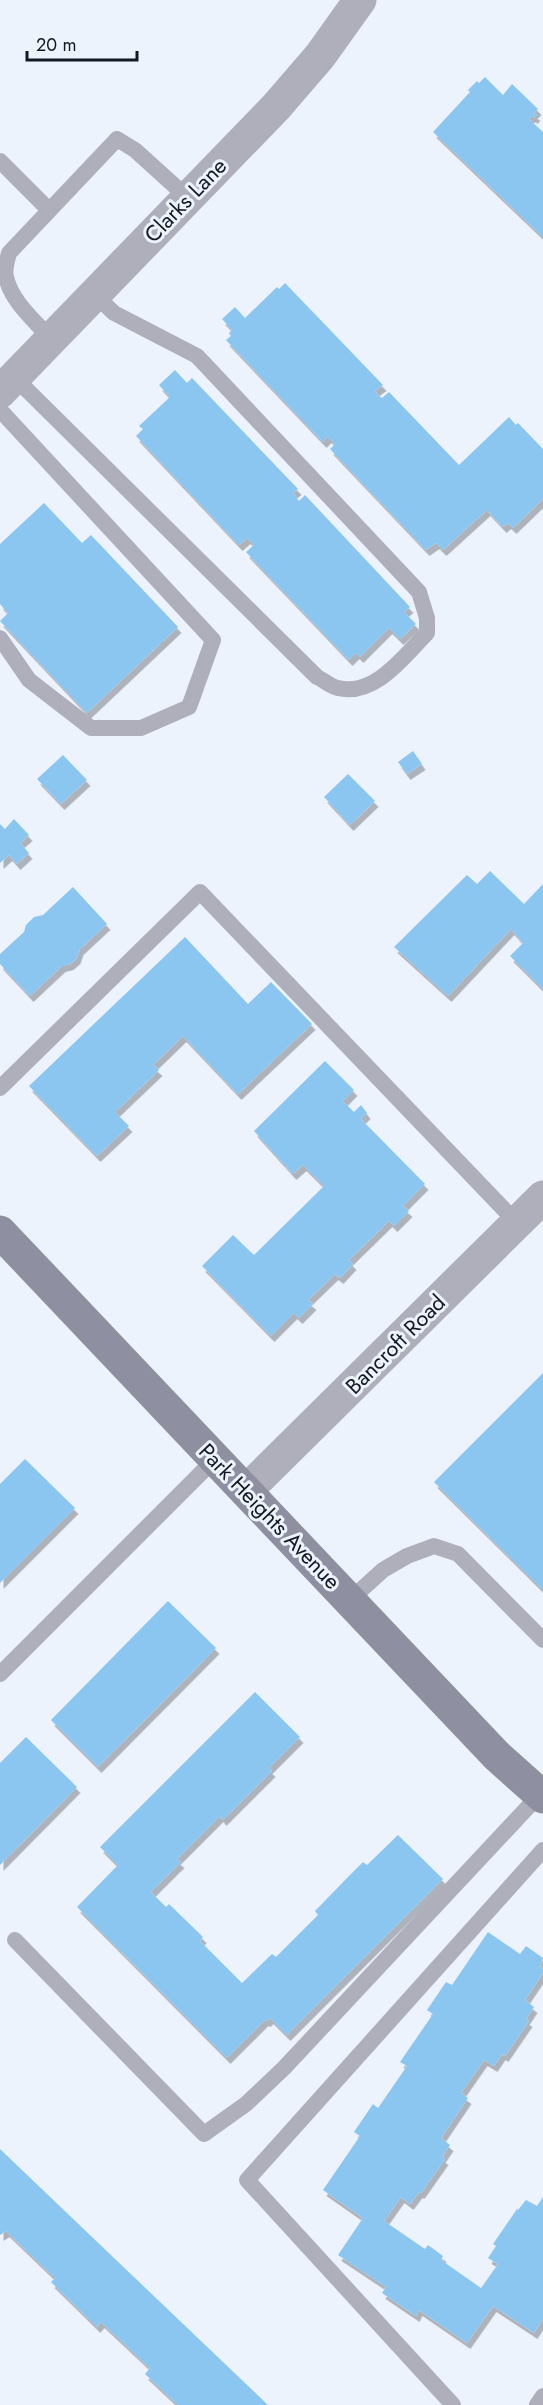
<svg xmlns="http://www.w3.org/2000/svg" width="543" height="2405" font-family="Jost,sans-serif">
<defs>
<filter id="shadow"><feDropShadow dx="3.5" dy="6" stdDeviation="0" flood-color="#0004"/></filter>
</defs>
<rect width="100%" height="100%" fill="#edf3fd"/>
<g fill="#8ac6f0" filter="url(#shadow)">
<path d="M 485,77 L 503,95 L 512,84 L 538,109 L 534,113 L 537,115 L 534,118 L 532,116 L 529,119 L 543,132 L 543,237 L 433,132 L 470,92 L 468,90 L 477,81 L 479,83 Z"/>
<path d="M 285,283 L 383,385 L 375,391 L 378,395 L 382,398 L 389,392 L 459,465 L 509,417 L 516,425 L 518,423 L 543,449 L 543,499 L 513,528 L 508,523 L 503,527 L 487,510 L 443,550 L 436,543 L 426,550 L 330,449 L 335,444 L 328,437 L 323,442 L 226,340 L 231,336 L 229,333 L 232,330 L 222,319 L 235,307 L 245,318 L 277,287 L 279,289 Z"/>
<path d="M 175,370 L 187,383 L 192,378 L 298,489 L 293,493 L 299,501 L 305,495 L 410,607 L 404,612 L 416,624 L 400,639 L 389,628 L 360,657 L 356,653 L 349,660 L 246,552 L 254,545 L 247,538 L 239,545 L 136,436 L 143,429 L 139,426 L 170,397 L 159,385 Z"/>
<path d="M 44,503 L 82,543 L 91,535 L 178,627 L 87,713 L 0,621 L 8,613 L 0,604 L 0,544 Z"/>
<path d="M 413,751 L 422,764 L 407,774 L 398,762 Z"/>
<path d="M 63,755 L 87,780 L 61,804 L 37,779 Z"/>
<path d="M 348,774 L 375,801 L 350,825 L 324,797 Z"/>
<path d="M 14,819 L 29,835 L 20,843 L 29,853 L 17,864 L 9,855 L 0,863 L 0,824 L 5,829 Z"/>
<path d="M 490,871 L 524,904 L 543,884 L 543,989 L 510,956 L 523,943 L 511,929 L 448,996 L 394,947 L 467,875 L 477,884 Z"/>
<path d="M 73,887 L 107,924 L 80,949 L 77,958 L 70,964 L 62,966 L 30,996 L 0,964 L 0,954 L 24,932 L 26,925 L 34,917 L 43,915 Z"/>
<path d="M 185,937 L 248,1004 L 271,982 L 312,1024 L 238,1094 L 183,1036 L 153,1065 L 159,1070 L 115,1112 L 129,1126 L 97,1156 L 29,1086 Z"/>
<path d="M 325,1061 L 354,1090 L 343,1101 L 354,1112 L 361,1105 L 367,1113 L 361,1119 L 425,1184 L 403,1206 L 409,1211 L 394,1226 L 389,1221 L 349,1260 L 353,1264 L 340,1278 L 335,1274 L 308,1300 L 313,1304 L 299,1318 L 294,1313 L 271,1336 L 202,1266 L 233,1235 L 254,1255 L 324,1186 L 303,1165 L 293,1174 L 254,1131 Z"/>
<path d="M 543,1373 L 543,1590 L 434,1482 Z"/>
<path d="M 25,1459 L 75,1508 L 0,1583 L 0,1484 Z"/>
<path d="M 168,1601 L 216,1648 L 98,1767 L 51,1720 Z"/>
<path d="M 255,1692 L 300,1737 L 269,1768 L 272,1771 L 223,1820 L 220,1816 L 177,1859 L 181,1862 L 151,1892 L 166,1907 L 169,1904 L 203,1937 L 200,1941 L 242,1983 L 272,1954 L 276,1957 L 318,1915 L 315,1911 L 347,1878 L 363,1862 L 367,1865 L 398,1835 L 443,1879 L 287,2035 L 270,2018 L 267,2021 L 265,2020 L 227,2058 L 77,1907 L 118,1865 L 100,1847 Z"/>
<path d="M 26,1737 L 77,1787 L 0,1865 L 0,1763 Z"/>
<path d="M 488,1932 L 520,1954 L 526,1946 L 543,1958 L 540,1967 L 543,1969 L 543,1973 L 525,2000 L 534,2007 L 526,2019 L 529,2021 L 505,2056 L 502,2054 L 494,2066 L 484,2060 L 461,2093 L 468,2098 L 441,2138 L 450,2145 L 442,2157 L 445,2159 L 421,2193 L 419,2192 L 410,2204 L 401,2197 L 384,2221 L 425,2249 L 428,2245 L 443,2256 L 441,2260 L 481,2288 L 498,2264 L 488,2258 L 496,2246 L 493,2244 L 517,2209 L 518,2210 L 526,2200 L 537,2206 L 543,2197 L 543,2319 L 534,2333 L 493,2306 L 467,2343 L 419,2310 L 416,2316 L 382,2293 L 386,2287 L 338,2255 L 363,2218 L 323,2190 L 360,2136 L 354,2132 L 373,2104 L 378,2108 L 407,2066 L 400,2062 L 433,2014 L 427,2010 L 446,1982 L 452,1985 Z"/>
<path d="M 0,2149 L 69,2215 L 268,2405 L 178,2405 L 145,2374 L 150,2368 L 101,2322 L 97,2327 L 51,2282 L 55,2278 L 31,2255 L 6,2231 L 0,2235 Z"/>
</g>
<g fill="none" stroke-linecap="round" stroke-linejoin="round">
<g stroke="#afafbb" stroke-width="16">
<path d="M 0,161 L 49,210"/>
<path d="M 51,339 C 35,321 11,301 6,277 C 4,269 7,261 9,253 L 117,139 L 135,150 L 188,198"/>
<path d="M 14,377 L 317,677 C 324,680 331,687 338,688 C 375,697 404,656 427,633 L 427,618 L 419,592 L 197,356 L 114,313 L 94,294"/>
<path d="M 0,410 L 213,640 L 189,707 L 141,728 L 91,728 L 29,680 L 0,638"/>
<path d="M 0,1088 L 200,892 L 517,1223"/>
<path d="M 350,1600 L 383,1570 L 407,1556 L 434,1546 L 458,1554 L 543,1640"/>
<path d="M 0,1674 L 215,1459"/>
<path d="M 15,1940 L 204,2134 L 246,2104 L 284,2068 L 543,1791"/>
<path d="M 453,2405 L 247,2180 L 543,1850"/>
<path d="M 537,2405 L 543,2396"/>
</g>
<path stroke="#afafbb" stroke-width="33" d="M 246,1491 L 543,1197"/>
<path stroke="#afafbb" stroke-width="33" d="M 0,392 L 276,107 L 320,56 L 360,0"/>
<path stroke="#8e8fa0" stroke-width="33" d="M 0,1232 L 497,1756 L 543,1797"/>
</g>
<g text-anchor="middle" stroke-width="6" stroke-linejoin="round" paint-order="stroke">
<g font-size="22" fill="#141921" stroke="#edf3fd">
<text transform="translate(185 200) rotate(-46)" y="8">Clarks Lane</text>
<text transform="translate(395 1344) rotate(-45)" y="8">Bancroft Road</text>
<text transform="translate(270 1516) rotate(46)" y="8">Park Heights Avenue</text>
</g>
</g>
<path d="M27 51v9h110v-9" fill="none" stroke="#141921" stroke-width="3"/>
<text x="36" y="51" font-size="18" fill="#141921" stroke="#edf3fd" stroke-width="4.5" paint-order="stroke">20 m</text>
</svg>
